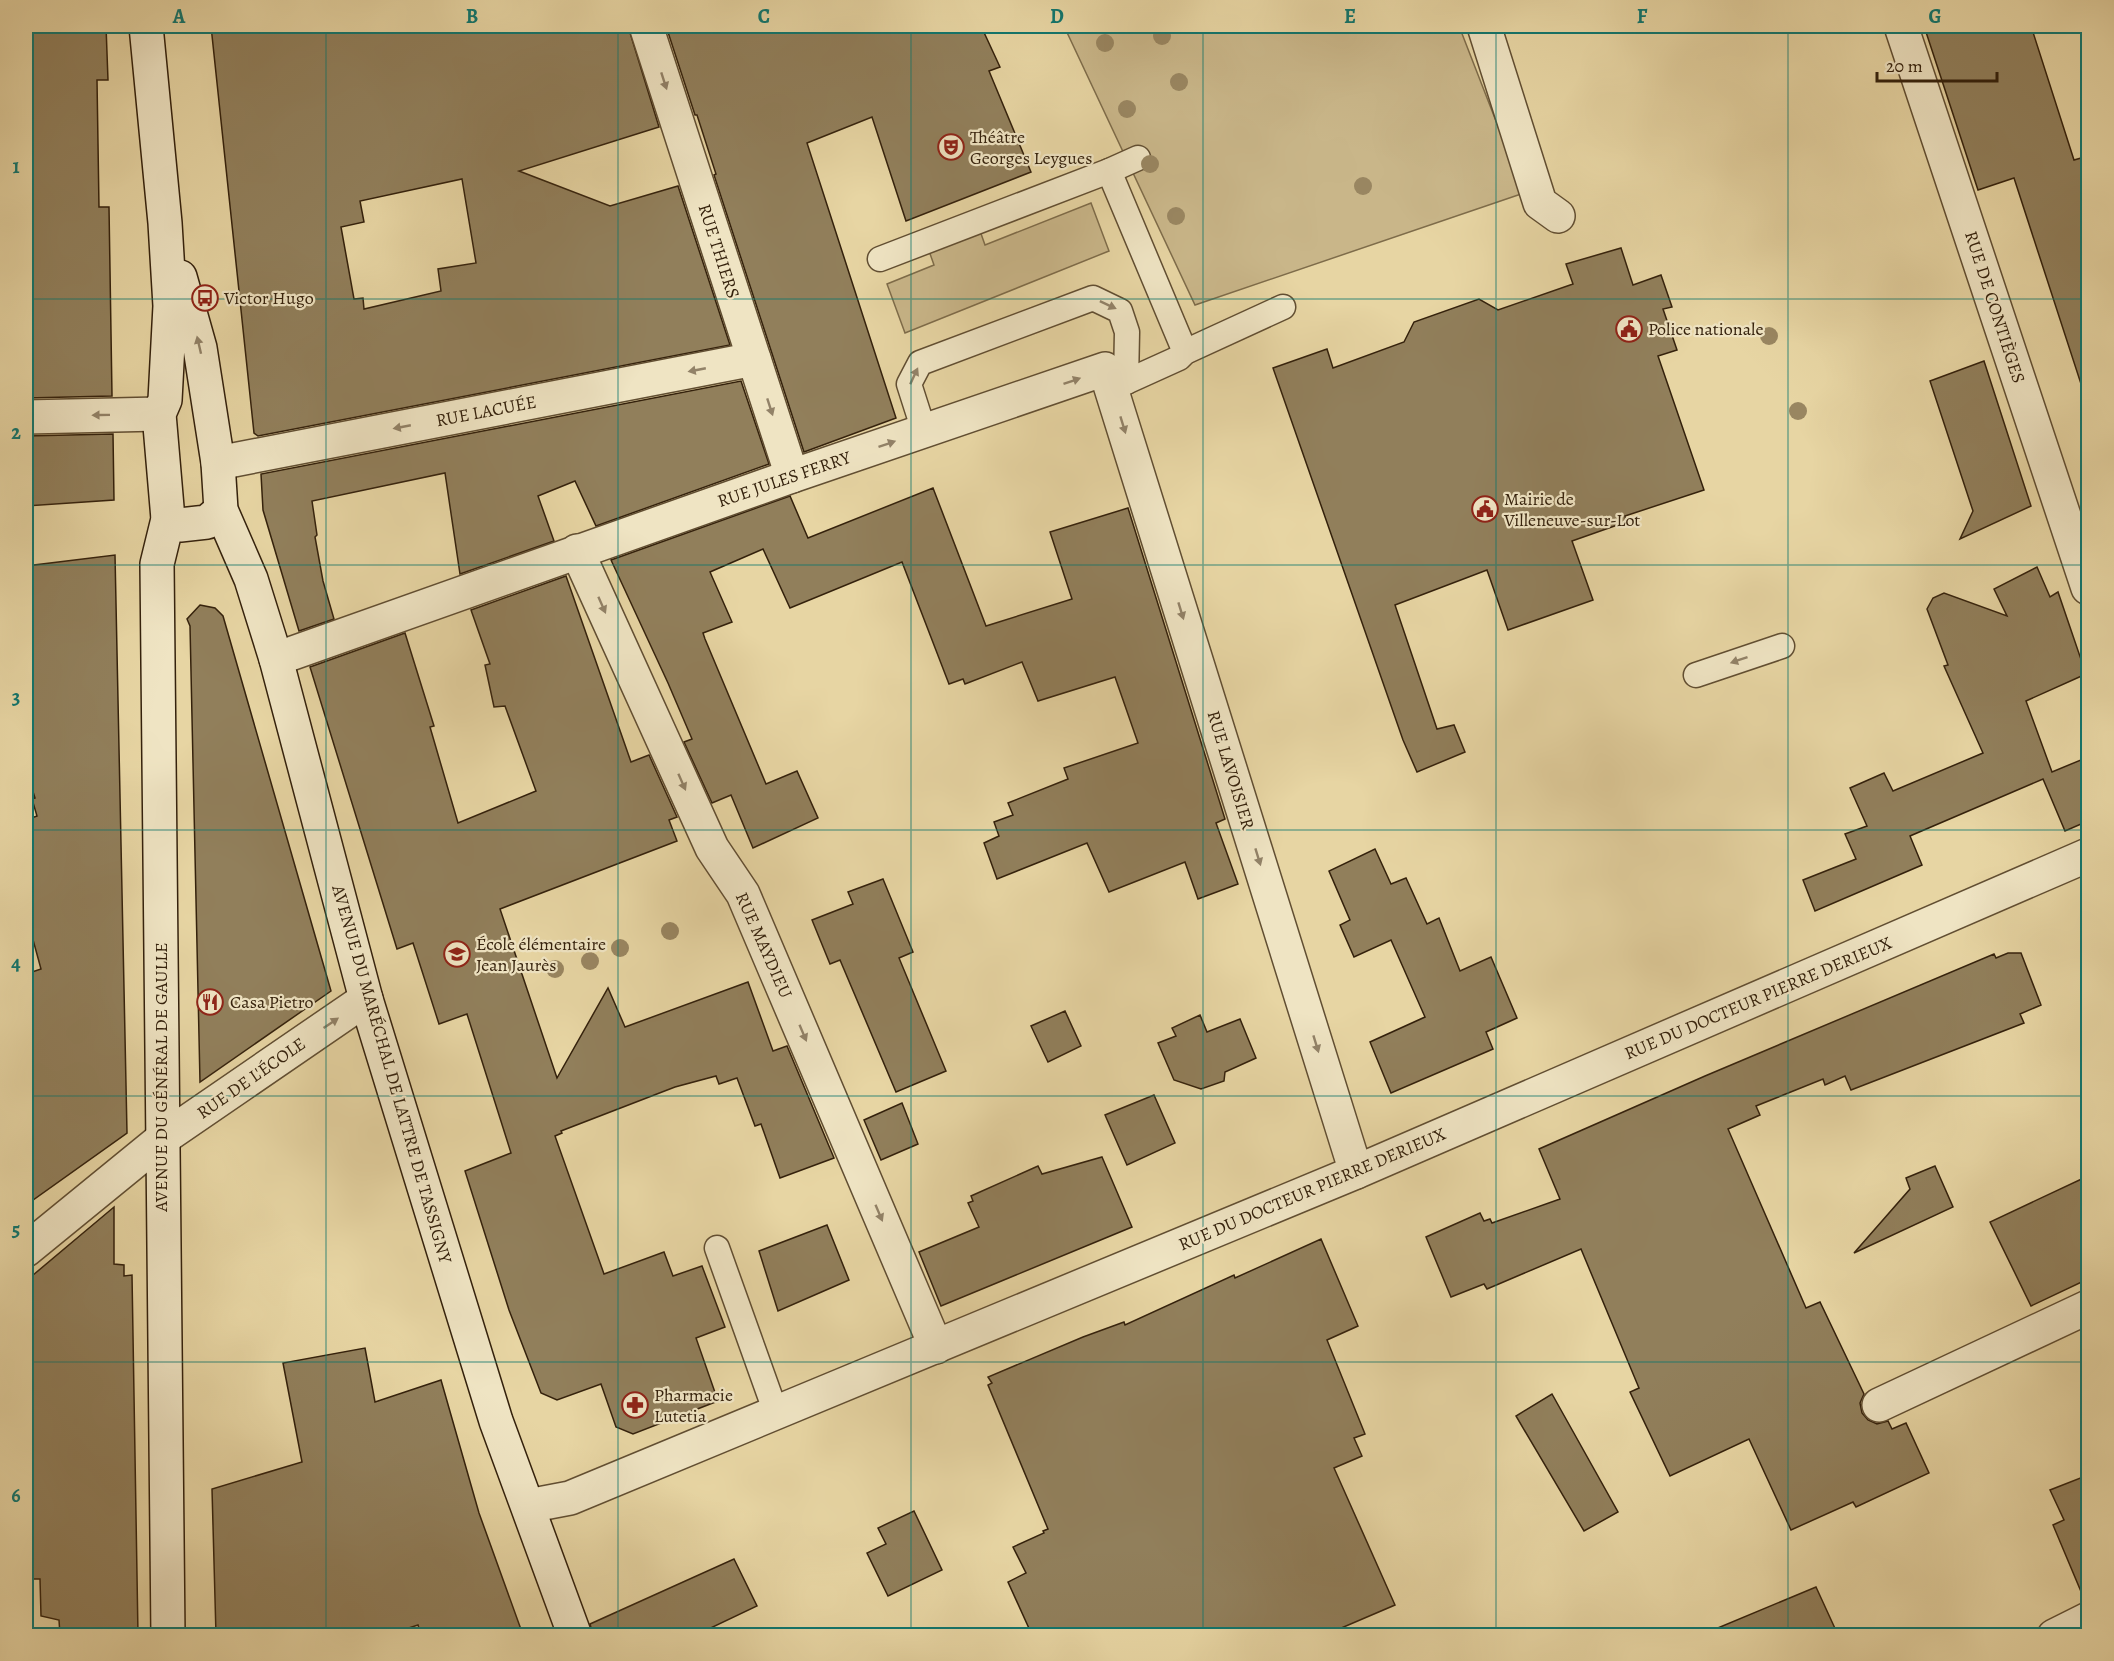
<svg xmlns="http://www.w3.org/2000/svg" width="2114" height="1661" font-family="Alegreya,serif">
<rect width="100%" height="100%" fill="#e7d5a3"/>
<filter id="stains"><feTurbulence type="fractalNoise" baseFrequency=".00333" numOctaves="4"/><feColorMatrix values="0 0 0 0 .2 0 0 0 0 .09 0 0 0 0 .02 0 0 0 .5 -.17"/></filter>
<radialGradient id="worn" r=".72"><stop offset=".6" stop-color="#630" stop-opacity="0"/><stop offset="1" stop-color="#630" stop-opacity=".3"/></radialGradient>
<g fill="#c9b689" stroke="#7e6c4a" stroke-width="1.5">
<path d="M 1064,26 L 1459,26 L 1524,193 L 1195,305 Z"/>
<path d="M 1091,203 L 1109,251 L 905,333 L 887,284 L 934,265 L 928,248 L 979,228 L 985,245 Z"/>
</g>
<g fill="#917f5b" stroke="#34210c" stroke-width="1.5" fill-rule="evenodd">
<path d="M 26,26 L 106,26 L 108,80 L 97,80 L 99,207 L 109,207 L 112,396 L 26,398 Z"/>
<path d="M 211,26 L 628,26 L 659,127 L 519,171 L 610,206 L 678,186 L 730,345 L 258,436 L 254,433 ZM 462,179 L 476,263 L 438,269 L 441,291 L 364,309 L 363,298 L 354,299 L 341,227 L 364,222 L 360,201 Z"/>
<path d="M 666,26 L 981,26 L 1000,67 L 989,71 L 1031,172 L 906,221 L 872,117 L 807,143 L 896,418 L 804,452 L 714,175 L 716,174 L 697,115 L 695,115 Z"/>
<path d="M 1924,26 L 2031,26 L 2074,160 L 2088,156 L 2088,386 L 2082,387 L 2014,178 L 1978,190 Z"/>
<path d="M 1621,248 L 1633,285 L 1661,275 L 1672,307 L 1663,309 L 1677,350 L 1658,356 L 1704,490 L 1625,516 L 1626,522 L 1572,541 L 1593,600 L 1508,630 L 1487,570 L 1395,605 L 1437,729 L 1454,725 L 1465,752 L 1417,772 L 1403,740 L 1273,368 L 1327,349 L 1333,368 L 1404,342 L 1414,322 L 1479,299 L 1498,310 L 1573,284 L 1566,264 Z"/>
<path d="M 1984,361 L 2031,506 L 1960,539 L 1973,511 L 1930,381 Z"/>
<path d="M 741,381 L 769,464 L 596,526 L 575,481 L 538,496 L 554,541 L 460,574 L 445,473 L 312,501 L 317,535 L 315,537 L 323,581 L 334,619 L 299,631 L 263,510 L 261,474 Z"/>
<path d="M 113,434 L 114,500 L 26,506 L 26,436 Z"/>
<path d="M 933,488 L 986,626 L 1072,599 L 1050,532 L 1128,508 L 1225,819 L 1216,823 L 1238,884 L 1198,899 L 1185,862 L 1109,892 L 1087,843 L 997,879 L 984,843 L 999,836 L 994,822 L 1013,815 L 1008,803 L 1068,779 L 1064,768 L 1138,743 L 1115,677 L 1038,701 L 1022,662 L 965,684 L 963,679 L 949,684 L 902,562 L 790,608 L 763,549 L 710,572 L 732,622 L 703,633 L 705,639 L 766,784 L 797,771 L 818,818 L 753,848 L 731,795 L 712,803 L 684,742 L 692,739 L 668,683 L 611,560 L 790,496 L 808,538 Z"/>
<path d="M 115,555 L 127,1133 L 26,1205 L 26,1019 L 32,1016 L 26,995 L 26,974 L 41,969 L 26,914 L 26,820 L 37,816 L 32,799 L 35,798 L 26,769 L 26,566 Z"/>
<path d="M 2037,567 L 2050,597 L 2058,592 L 2086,674 L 2026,701 L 2052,772 L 2088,757 L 2088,821 L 2065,831 L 2043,779 L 1910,836 L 1922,865 L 1815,911 L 1803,880 L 1856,859 L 1845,834 L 1867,826 L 1850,788 L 1884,773 L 1893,791 L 1983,753 L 1944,666 L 1948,665 L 1927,609 L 1933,598 L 1944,593 L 2007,616 L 1994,589 Z"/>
<path d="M 566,576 L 631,762 L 649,755 L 677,817 L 669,820 L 677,841 L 500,909 L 557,1078 L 608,988 L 625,1027 L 748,982 L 773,1051 L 787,1046 L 834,1158 L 780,1178 L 761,1124 L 755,1126 L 737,1078 L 719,1084 L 716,1076 L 675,1087 L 561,1131 L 562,1133 L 555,1136 L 604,1274 L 664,1252 L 673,1276 L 702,1266 L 725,1327 L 696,1338 L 718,1401 L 633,1434 L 616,1427 L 601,1384 L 557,1400 L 541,1393 L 509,1310 L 465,1171 L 511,1153 L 467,1014 L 439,1024 L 413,943 L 397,949 L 310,667 L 405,633 L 434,726 L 430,727 L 458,823 L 536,791 L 505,706 L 494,707 L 485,665 L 490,664 L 471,610 Z"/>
<path d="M 200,605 L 215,608 L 223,616 L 331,991 L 200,1082 L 190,626 L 187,619 Z"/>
<path d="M 1375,849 L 1391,884 L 1406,878 L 1427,924 L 1439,918 L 1460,971 L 1491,957 L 1517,1018 L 1486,1032 L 1493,1049 L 1391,1093 L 1370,1042 L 1425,1017 L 1391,940 L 1354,957 L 1340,925 L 1350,920 L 1329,871 Z"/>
<path d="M 883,879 L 913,952 L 899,958 L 946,1071 L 896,1092 L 840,960 L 830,964 L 812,920 L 853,904 L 848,892 Z"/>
<path d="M 2008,953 L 2021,953 L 2041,1005 L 2020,1014 L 2024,1023 L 1851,1090 L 1845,1076 L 1825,1085 L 1823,1079 L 1756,1106 L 1760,1115 L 1728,1129 L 1806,1308 L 1820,1302 L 1864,1394 L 1860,1403 L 1862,1413 L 1868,1420 L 1877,1424 L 1888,1421 L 1892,1429 L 1906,1423 L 1929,1473 L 1856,1507 L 1853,1502 L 1791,1530 L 1749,1439 L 1670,1476 L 1630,1392 L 1639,1388 L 1581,1249 L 1487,1289 L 1484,1284 L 1451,1297 L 1426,1237 L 1480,1213 L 1484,1221 L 1490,1219 L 1492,1223 L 1560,1199 L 1539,1149 L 1705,1076 L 1994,954 L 1996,958 Z"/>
<path d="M 1065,1011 L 1081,1046 L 1048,1062 L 1031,1026 Z"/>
<path d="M 1200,1015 L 1207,1032 L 1240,1019 L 1256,1058 L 1225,1072 L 1224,1081 L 1201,1089 L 1174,1080 L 1158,1043 L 1176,1036 L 1172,1028 Z"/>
<path d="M 1154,1095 L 1175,1143 L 1127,1165 L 1105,1115 Z"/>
<path d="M 902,1103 L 918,1144 L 881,1160 L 864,1120 Z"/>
<path d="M 1102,1157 L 1132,1227 L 941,1306 L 919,1252 L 979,1227 L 968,1203 L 973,1201 L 971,1196 L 1038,1166 L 1042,1174 Z"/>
<path d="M 1935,1166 L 1953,1207 L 1854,1253 L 1910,1189 L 1906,1178 Z"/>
<path d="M 2088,1176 L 2088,1279 L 2031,1306 L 1990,1222 Z"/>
<path d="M 114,1207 L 114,1264 L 124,1265 L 124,1276 L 132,1275 L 138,1635 L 60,1635 L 59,1620 L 41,1616 L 40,1579 L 26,1579 L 26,1462 L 30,1462 L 26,1281 Z"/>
<path d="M 827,1225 L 849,1280 L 778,1311 L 759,1251 Z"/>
<path d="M 1321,1239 L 1358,1326 L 1327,1340 L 1365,1434 L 1354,1438 L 1362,1456 L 1334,1468 L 1395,1605 L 1325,1635 L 1032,1635 L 1008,1582 L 1026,1573 L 1013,1547 L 1044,1533 L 1043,1531 L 1048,1529 L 988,1385 L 992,1383 L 988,1377 L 1083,1337 L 1124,1322 L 1125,1325 L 1234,1275 L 1235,1278 Z"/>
<path d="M 365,1348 L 375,1402 L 441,1380 L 479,1513 L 523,1635 L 421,1635 L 418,1625 L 387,1635 L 216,1635 L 212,1489 L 302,1462 L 283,1363 Z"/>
<path d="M 1552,1394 L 1618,1512 L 1584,1531 L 1516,1416 Z"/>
<path d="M 2088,1475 L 2088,1600 L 2085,1601 L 2053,1525 L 2064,1520 L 2050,1490 Z"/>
<path d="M 914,1511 L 942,1570 L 888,1596 L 867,1553 L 886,1544 L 878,1528 Z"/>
<path d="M 734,1559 L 757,1606 L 696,1635 L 593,1635 L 590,1624 Z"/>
<path d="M 1816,1587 L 1838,1635 L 1701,1635 Z"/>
</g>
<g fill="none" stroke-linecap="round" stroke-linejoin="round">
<g stroke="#614e32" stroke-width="27">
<g id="service">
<path d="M 1109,171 L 1185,352"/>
<path d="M 880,259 L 1109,171 L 1138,158"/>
<path d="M 1113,374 L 1126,382 L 1179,358 L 1185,352 L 1283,307"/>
<path d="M 924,431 L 909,384 L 920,363 L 1093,298 L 1120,311 L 1127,332 L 1126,382"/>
<path d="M 1696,675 L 1782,646"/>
<path d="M 717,1248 L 776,1413"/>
</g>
</g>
<g stroke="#614e32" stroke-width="36">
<g id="minor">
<path d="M 646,26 L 792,476"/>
<path d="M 1484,26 L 1540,203 L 1558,216"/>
<path d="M 1901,26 L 2088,588"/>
<path d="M 26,417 L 159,414"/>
<path d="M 218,463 L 754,359"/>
<path d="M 577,551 L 712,848 L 743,894 L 936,1347"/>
<path d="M 276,659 L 792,476 L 1105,369 L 1356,1172"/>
<path d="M 1879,1405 L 2088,1307"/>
<path d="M 528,1506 L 570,1498 L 1356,1172 L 2088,855"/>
<path d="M 2054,1636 L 2088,1619"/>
</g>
</g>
<g stroke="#614e32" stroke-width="36">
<path id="tertiary" d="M 26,1250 L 162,1139 L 366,999"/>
</g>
<g stroke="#34210c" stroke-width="36">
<g id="secondary">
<path d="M 146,26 L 165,223 L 170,306 L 165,400 L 159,414 L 168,519 L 157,564 C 159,921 161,1278 168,1636"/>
<path d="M 180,277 L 200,348 L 218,463 L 221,510 L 251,579 L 276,659 L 366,999 L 496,1421 L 575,1636"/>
<path d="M 168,519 L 180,525 L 207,522 L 221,510"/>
</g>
</g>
<use href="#service" stroke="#efe4c3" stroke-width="24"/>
<use href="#minor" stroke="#efe4c3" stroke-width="33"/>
<use href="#tertiary" stroke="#efe4c3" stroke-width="33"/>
<use href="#secondary" stroke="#efe4c3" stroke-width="33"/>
</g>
<g fill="#998661">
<circle cx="1162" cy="36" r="9"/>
<circle cx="1105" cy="43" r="9"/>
<circle cx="1179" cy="82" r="9"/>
<circle cx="1127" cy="109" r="9"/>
<circle cx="1150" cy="164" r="9"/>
<circle cx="1363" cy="186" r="9"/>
<circle cx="1176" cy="216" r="9"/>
<circle cx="1769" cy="336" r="9"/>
<circle cx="1798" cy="411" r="9"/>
<circle cx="670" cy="931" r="9"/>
<circle cx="620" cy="948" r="9"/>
<circle cx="590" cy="961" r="9"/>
<circle cx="555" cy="969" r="9"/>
</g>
<defs><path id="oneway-solid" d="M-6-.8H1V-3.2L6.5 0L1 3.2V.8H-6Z" transform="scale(1.5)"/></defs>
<g fill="#928268">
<use href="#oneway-solid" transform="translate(664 81) rotate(72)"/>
<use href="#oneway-solid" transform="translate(1108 305) rotate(25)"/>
<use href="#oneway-solid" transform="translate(199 345) rotate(-103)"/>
<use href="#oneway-solid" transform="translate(697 370) rotate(169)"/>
<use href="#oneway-solid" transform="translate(914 376) rotate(-65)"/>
<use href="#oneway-solid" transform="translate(1072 381) rotate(-19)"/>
<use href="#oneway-solid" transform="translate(770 407) rotate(72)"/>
<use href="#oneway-solid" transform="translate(101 415) rotate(179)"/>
<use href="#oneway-solid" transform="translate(1123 425) rotate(73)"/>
<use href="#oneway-solid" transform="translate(402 427) rotate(169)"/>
<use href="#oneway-solid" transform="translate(887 444) rotate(-19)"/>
<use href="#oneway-solid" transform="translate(602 605) rotate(66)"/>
<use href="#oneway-solid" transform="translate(1181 611) rotate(73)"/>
<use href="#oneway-solid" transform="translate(1739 660) rotate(161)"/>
<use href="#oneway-solid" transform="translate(682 782) rotate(66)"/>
<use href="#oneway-solid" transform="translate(1258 857) rotate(73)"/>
<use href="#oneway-solid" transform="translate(331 1023) rotate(-34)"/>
<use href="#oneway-solid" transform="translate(803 1033) rotate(67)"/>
<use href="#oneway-solid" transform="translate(1316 1044) rotate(73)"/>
<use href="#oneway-solid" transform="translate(879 1213) rotate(67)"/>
</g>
<path fill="none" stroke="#0f766e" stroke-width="1.5" stroke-opacity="0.55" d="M 326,26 L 326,1636M 618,26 L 618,1636M 911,26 L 911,1636M 1203,26 L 1203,1636M 1496,26 L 1496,1636M 1788,26 L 1788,1636M 26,299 L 2088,299M 26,565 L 2088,565M 26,830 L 2088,830M 26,1096 L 2088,1096M 26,1362 L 2088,1362"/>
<defs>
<g id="theatre-ring" transform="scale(1.35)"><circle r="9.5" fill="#efe4c3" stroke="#8f2418" stroke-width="1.5"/><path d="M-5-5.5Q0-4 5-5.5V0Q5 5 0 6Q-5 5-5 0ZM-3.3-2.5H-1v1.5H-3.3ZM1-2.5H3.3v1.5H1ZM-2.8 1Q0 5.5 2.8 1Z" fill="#8f2418"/></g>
<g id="bus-ring" transform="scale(1.35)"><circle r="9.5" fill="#efe4c3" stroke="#8f2418" stroke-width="1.5"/><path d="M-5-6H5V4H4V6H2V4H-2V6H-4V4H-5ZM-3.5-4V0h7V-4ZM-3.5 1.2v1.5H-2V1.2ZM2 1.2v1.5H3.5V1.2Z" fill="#8f2418"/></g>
<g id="civic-ring" transform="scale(1.35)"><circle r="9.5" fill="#efe4c3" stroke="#8f2418" stroke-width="1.5"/><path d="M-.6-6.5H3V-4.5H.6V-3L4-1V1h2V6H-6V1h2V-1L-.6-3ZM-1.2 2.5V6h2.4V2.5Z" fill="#8f2418"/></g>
<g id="school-ring" transform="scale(1.35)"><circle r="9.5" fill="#efe4c3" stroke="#8f2418" stroke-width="1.5"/><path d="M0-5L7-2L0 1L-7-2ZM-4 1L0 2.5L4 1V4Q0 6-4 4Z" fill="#8f2418"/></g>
<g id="restaurant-ring" transform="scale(1.35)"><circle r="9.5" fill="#efe4c3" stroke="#8f2418" stroke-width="1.5"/><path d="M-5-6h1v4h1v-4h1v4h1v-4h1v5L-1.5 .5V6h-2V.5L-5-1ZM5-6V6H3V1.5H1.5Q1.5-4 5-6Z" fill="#8f2418"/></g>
<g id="pharmacy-ring" transform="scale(1.35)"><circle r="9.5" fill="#efe4c3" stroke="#8f2418" stroke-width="1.5"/><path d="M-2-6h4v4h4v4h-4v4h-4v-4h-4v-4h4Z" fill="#8f2418"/></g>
</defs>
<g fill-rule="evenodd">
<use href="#theatre-ring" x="951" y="147"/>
<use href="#bus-ring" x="205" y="298"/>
<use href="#civic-ring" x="1629" y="329"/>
<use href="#civic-ring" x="1485" y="509"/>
<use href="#school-ring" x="457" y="954"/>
<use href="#restaurant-ring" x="210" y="1002"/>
<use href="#pharmacy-ring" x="635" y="1405"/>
</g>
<g text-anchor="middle" stroke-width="4.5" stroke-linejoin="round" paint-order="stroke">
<g font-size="18" fill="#34210c" stroke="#efe4c3" text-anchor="start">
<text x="970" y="143">Théâtre<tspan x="970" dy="21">Georges Leygues</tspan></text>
<text x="224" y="304">Victor Hugo</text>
<text x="1648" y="335">Police nationale</text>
<text x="1504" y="505">Mairie de<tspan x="1504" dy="21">Villeneuve-sur-Lot</tspan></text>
<text x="476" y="950">École élémentaire<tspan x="476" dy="21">Jean Jaurès</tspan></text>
<text x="230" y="1008">Casa Pietro</text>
<text x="654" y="1401">Pharmacie<tspan x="654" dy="21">Lutetia</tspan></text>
</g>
<g font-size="18" fill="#34210c" stroke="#efe4c3">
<text transform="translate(719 251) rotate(72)" y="6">RUE THIERS</text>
<text transform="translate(1995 307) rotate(72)" y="6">RUE DE CONTIÈGES</text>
<text transform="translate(486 411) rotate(-11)" y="6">RUE LACUÉE</text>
<text transform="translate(784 479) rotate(-19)" y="6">RUE JULES FERRY</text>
<text transform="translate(1231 770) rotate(73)" y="6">RUE LAVOISIER</text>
<text transform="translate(764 945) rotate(66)" y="6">RUE MAYDIEU</text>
<text transform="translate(1758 998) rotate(-23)" y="6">RUE DU DOCTEUR PIERRE DERIEUX</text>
<text transform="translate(392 1074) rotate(74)" y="6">AVENUE DU MARÉCHAL DE LATTRE DE TASSIGNY</text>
<text transform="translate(161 1077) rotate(-90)" y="6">AVENUE DU GÉNÉRAL DE GAULLE</text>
<text transform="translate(251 1078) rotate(-35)" y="6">RUE DE L'ÉCOLE</text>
<text transform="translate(1312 1189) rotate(-23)" y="6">RUE DU DOCTEUR PIERRE DERIEUX</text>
</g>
</g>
<rect width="2114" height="1661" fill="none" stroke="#e7d5a3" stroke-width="66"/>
<path d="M1877 72v9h120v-9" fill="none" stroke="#34210c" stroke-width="3"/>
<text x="1886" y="72" font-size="18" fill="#34210c" stroke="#efe4c3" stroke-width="4.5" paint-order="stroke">20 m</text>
<rect x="33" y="33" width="2048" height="1595" fill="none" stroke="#0f766e" stroke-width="2"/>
<g font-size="20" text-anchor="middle" font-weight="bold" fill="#0f766e">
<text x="179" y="23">A</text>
<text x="472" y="23">B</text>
<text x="764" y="23">C</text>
<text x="1057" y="23">D</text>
<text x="1350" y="23">E</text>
<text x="1642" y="23">F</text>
<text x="1935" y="23">G</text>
<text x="16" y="173">1</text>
<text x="16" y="439">2</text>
<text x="16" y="704">3</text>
<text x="16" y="970">4</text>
<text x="16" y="1236">5</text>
<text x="16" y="1502">6</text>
</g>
<rect width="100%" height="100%" filter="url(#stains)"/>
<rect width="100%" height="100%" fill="url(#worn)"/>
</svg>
